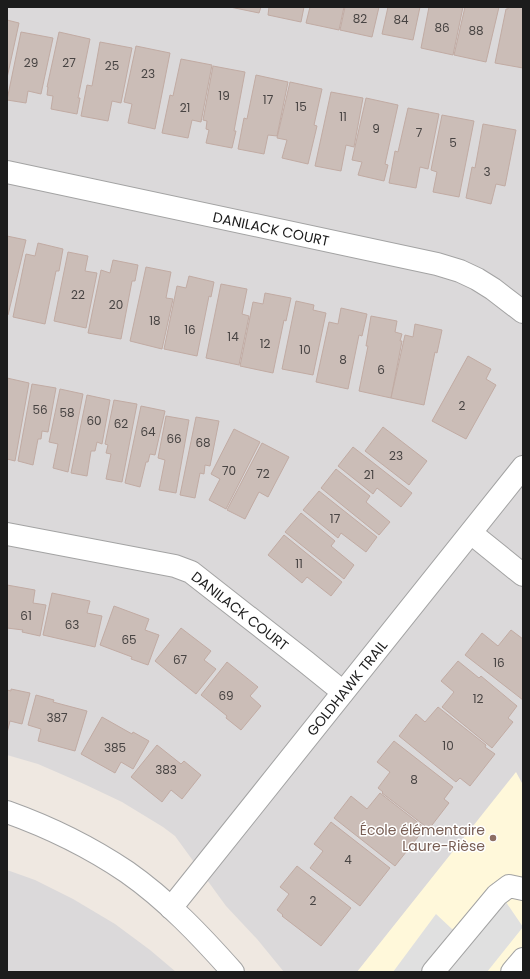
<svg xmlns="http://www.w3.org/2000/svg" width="530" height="979" font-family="Poppins,sans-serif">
<rect width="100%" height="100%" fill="#efe8e1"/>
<g fill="#dbd9da">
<path d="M 7,7 L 523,7 L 523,785 L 516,773 L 357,972 L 284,972 L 257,939 L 226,906 L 175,836 L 163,827 L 122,802 L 84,784 L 38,764 L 7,755 Z"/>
<path d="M 7,870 L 35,880 L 73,899 L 115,924 L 150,950 L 176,972 L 7,972 Z"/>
</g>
<path fill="#fff8da" d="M 516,772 L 523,785 L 523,972 L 357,972 Z"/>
<path fill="#e0e0e0" d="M 493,883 L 523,927 L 487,972 L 393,972 L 436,914 L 452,929 L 456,928 Z"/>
<g fill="#cbbdb7" stroke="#c1aba3">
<path d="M 230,7 L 261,7 L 259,13 Z"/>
<path d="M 269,7 L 304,7 L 301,22 L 268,15 Z"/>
<path d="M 310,7 L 344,7 L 339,30 L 306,23 Z"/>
<path d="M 345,7 L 379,7 L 372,37 L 340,30 Z"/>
<path d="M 388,7 L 420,7 L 413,40 L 382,34 Z"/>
<path d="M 429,7 L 463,7 L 453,55 L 421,48 Z"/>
<path d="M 465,7 L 499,7 L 486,62 L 454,55 Z"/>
<path d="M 508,7 L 523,7 L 523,68 L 495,63 L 506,9 L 508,9 Z"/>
<path d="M 7,20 L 19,23 L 7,78 Z"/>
<path d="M 21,32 L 53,38 L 41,94 L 28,91 L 26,103 L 7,100 Z"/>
<path d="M 59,32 L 90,39 L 78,98 L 80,98 L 77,114 L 51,109 L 53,96 L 47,95 L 48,87 L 47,87 Z"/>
<path d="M 100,42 L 132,48 L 121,103 L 112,101 L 108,121 L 81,116 L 87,85 L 92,86 Z"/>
<path d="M 136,46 L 170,53 L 155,129 L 128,123 L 132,104 L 124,102 Z"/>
<path d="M 181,59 L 212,65 L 201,122 L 192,120 L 188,138 L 162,133 L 170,95 L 173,96 Z"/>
<path d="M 213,66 L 245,72 L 234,131 L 236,131 L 232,148 L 206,143 L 209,130 L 206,129 L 207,121 L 203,120 Z"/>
<path d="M 256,75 L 288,82 L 277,136 L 268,135 L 264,154 L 238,149 L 244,118 L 247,119 Z"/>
<path d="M 290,82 L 322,89 L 314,125 L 317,126 L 308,164 L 282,158 L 287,140 L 277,138 Z"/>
<path d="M 331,92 L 363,98 L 354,147 L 346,145 L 341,171 L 315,166 Z"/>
<path d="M 366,98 L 398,105 L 385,164 L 388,165 L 384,181 L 358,175 L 362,162 L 352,160 Z"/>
<path d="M 408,108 L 439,114 L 428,169 L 420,167 L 416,188 L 389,183 L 395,151 L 398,152 Z"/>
<path d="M 442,115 L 474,121 L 459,197 L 433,192 L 437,172 L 431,170 Z"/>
<path d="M 483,124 L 516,130 L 505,186 L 496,184 L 491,204 L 466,198 L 472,167 L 475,168 Z"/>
<path d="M 7,236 L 26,240 L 8,315 L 7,315 Z"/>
<path d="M 38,243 L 63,249 L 59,271 L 56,271 L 45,324 L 13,317 L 26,254 L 35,256 Z"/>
<path d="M 68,252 L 88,256 L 85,271 L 97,273 L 86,328 L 54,321 Z"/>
<path d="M 113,260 L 138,265 L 135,281 L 132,281 L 121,339 L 88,333 L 101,270 L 110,273 Z"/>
<path d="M 146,267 L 171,272 L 166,298 L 173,299 L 162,349 L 130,341 Z"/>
<path d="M 189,276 L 214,282 L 211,297 L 209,296 L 197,356 L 164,349 L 177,286 L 186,288 Z"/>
<path d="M 221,284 L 247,289 L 242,314 L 249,316 L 239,365 L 206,358 Z"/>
<path d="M 265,293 L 291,298 L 286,321 L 284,320 L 273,373 L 240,366 L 253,302 L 263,304 Z"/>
<path d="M 296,301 L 314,305 L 313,310 L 326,313 L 313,375 L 282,369 Z"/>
<path d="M 341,308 L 367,314 L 362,336 L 359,335 L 348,389 L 316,382 L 329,322 L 338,324 Z"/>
<path d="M 371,316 L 397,321 L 395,332 L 402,334 L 400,341 L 402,341 L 391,398 L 359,391 L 368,346 L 366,346 Z"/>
<path d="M 415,324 L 442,330 L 437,353 L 435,352 L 424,405 L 391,398 L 405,335 L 413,337 Z"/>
<path d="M 468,356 L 491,369 L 486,379 L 496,385 L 466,439 L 432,421 Z"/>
<path d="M 7,378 L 29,383 L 15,461 L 7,459 Z"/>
<path d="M 32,384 L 56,388 L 48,432 L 42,431 L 41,439 L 38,439 L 33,465 L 18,461 Z"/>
<path d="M 60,389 L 83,394 L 68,472 L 53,468 L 58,444 L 49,442 Z"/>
<path d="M 87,395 L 110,400 L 102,444 L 97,442 L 95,451 L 91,451 L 87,476 L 71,473 Z"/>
<path d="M 114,400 L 137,404 L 122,482 L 106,479 L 111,454 L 106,453 L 108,445 L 105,444 Z"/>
<path d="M 141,406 L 165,411 L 155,455 L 150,454 L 148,462 L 146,462 L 140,487 L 125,483 Z"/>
<path d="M 166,416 L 189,420 L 176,493 L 159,490 L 165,460 L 158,458 Z"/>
<path d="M 196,417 L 219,421 L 210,466 L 205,465 L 204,474 L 200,473 L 195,498 L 180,495 Z"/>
<path d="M 383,427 L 427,461 L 409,485 L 365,451 Z"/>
<path d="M 234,429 L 260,442 L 226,509 L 209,500 L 220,479 L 211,474 Z"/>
<path d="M 262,443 L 289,457 L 268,497 L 259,492 L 245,519 L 227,510 Z"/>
<path d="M 353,447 L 412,493 L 401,507 L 377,488 L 373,494 L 338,466 Z"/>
<path d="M 336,469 L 370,496 L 366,502 L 390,522 L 379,535 L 321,488 Z"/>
<path d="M 319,491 L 377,537 L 366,552 L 341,533 L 338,538 L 303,510 Z"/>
<path d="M 301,513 L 335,541 L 331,546 L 354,565 L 344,579 L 285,532 Z"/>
<path d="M 284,535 L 342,582 L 331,596 L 307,577 L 302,583 L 268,555 Z"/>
<path d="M 7,585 L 35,590 L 33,603 L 46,605 L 40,636 L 22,632 L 23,630 L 7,628 Z"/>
<path d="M 52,593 L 90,601 L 87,613 L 102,616 L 95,647 L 43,635 Z"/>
<path d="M 114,606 L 149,619 L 145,630 L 159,635 L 148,665 L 131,659 L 132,657 L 100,645 Z"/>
<path d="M 181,628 L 211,651 L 204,660 L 216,669 L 196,694 L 155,661 Z"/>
<path d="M 511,630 L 523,639 L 523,700 L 465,655 L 482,633 L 498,646 Z"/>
<path d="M 458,661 L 479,678 L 481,676 L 517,706 L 508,718 L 513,722 L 492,748 L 442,707 L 454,692 L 441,681 Z"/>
<path d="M 227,662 L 258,687 L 250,696 L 261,706 L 241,730 L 226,718 L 227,716 L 201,695 Z"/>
<path d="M 11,689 L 30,693 L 22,724 L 10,721 L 7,733 L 7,690 L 11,691 Z"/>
<path d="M 36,695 L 54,700 L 53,702 L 87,711 L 75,751 L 38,741 L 41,729 L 28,725 Z"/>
<path d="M 438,707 L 486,745 L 485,747 L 495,754 L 470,786 L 460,778 L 456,782 L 399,736 L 416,714 L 425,722 Z"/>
<path d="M 102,717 L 132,734 L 133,732 L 149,741 L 133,769 L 121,762 L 115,773 L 81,754 Z"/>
<path d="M 394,741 L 453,787 L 444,799 L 449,803 L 429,829 L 382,793 L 383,792 L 378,788 L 390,772 L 377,762 Z"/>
<path d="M 157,745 L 181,764 L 184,761 L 201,775 L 182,799 L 171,790 L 162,802 L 131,777 Z"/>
<path d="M 380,793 L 425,828 L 395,866 L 334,818 L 351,796 L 367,809 Z"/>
<path d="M 331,822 L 390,868 L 360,906 L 310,868 L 323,851 L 314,844 Z"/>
<path d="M 297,866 L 351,908 L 321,946 L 282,916 L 283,915 L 277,910 L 289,894 L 280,887 Z"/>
</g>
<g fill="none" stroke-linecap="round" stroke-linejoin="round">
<g stroke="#a3a3a3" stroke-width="24">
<g id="minor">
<path d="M 7,172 L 437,264 L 460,271 L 477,279 L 493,289 L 523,312"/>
<path d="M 471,533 L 523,575"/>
<path d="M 7,534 L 175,566 L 191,572 L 306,662 L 343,692"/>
<path d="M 7,812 C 49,827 90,847 127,872 C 167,900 201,936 233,972"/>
<path d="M 171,908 L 523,467"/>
<path d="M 433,972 L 497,895 L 509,886 L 523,889"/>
<path d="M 512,972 L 523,959"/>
</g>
</g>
<use href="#minor" stroke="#fff" stroke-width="22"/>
</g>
<circle fill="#8d6e63" stroke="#fff" stroke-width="1.5" cx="493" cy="838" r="4"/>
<g text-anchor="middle" stroke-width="3" stroke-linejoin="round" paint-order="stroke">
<g font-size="12" fill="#484443">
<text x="360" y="23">82</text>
<text x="401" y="24">84</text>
<text x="442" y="32">86</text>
<text x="476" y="35">88</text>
<text x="31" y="67">29</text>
<text x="69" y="67">27</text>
<text x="112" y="70">25</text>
<text x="148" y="78">23</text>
<text x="224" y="100">19</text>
<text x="268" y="104">17</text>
<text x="301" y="111">15</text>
<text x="185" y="112">21</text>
<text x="343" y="121">11</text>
<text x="376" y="133">9</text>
<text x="419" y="137">7</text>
<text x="453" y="147">5</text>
<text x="487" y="176">3</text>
<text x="78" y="299">22</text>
<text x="116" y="309">20</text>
<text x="155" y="325">18</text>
<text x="190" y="334">16</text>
<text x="233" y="341">14</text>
<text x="265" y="348">12</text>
<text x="305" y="354">10</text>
<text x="343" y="364">8</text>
<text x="381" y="374">6</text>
<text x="462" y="410">2</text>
<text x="40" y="414">56</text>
<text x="67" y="417">58</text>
<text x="94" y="425">60</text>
<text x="121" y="428">62</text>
<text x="148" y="436">64</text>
<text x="174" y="443">66</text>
<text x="203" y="447">68</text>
<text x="396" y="460">23</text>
<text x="229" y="475">70</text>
<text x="263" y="478">72</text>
<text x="369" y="479">21</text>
<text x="335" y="523">17</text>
<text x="299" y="568">11</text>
<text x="26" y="620">61</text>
<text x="72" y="629">63</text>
<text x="129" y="644">65</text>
<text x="180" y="664">67</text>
<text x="499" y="667">16</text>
<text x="226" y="700">69</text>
<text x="478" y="703">12</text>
<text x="57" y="722">387</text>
<text x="448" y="750">10</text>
<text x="115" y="752">385</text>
<text x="166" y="774">383</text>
<text x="414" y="784">8</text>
<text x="348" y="864">4</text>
<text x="313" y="905">2</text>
</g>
<g font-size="14" fill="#1c1c1c" stroke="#fff">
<text transform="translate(271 229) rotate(12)" y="5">DANILACK COURT</text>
<text transform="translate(240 611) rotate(38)" y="5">DANILACK COURT</text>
<text transform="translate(347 688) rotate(-51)" y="5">GOLDHAWK TRAIL</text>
</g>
<g font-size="14" fill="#785e54" stroke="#fff" text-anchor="end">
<text x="485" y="835">École élémentaire<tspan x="485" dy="16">Laure-Rièse</tspan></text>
</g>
</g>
<rect width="530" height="979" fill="none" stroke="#1c1c1c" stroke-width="16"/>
</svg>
